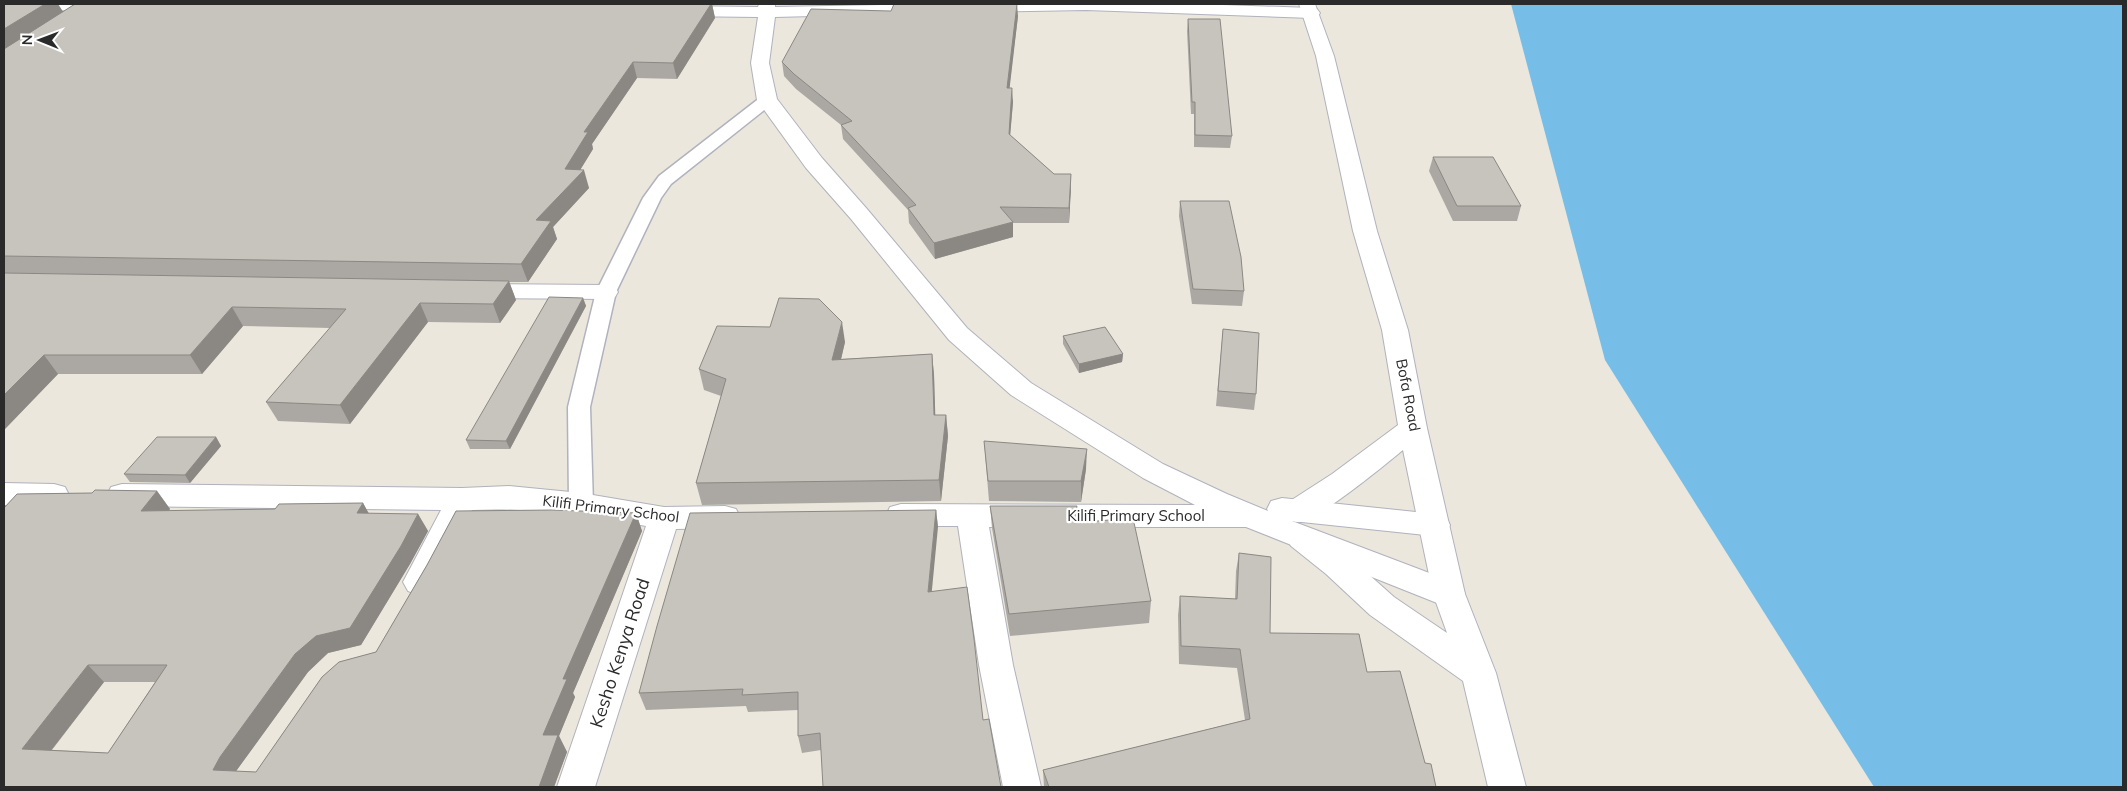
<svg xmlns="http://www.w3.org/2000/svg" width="2127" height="791" font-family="Mulish,sans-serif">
<rect width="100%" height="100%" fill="#ebe7dd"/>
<path fill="#76bee7" d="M 1511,4 L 2123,4 L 2123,787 L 1874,787 L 1605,360 Z"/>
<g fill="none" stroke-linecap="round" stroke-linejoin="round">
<g stroke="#b0b2bd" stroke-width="3">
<path id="service" d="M 767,95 L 773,97 L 775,100 L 773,103 L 671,184 L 661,198 L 616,292 L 590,407 L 593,504 L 590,510 L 581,513 L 572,510 L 569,504 L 568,407 L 596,292 L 643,198 L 659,176 L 761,97 Z"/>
</g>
<g stroke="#b0b2bd" stroke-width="2">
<g id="minor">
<path d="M 4,4 L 118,4 L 119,5 L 116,9 L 110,10 L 4,11 Z"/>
<path d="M 759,4 L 775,4 L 775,7 L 936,4 L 939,8 L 936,12 L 930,13 L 775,17 L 769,63 L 777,99 L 822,158 L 867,209 L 967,328 L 1031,383 L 1163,464 L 1227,494 L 1268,511 L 1267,509 L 1271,501 L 1282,498 L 1435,514 L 1446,517 L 1450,525 L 1446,533 L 1435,536 L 1292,521 L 1461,585 L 1465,594 L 1461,603 L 1449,607 L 1437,603 L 1246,527 L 989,527 L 1013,665 L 1041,787 L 1003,787 L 979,665 L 958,526 L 901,526 L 890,523 L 886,515 L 890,507 L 901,504 L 1195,505 L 1143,478 L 1011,395 L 949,340 L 851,219 L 806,168 L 757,100 L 751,63 L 758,17 L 675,16 L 669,15 L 666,11 L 669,7 L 675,6 L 758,7 Z"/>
<path d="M 974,4 L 1195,4 L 1311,8 L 1317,9 L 1320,13 L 1317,17 L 1311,18 L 1086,10 L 980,12 L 974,11 L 971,7 Z"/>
<path d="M 475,284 L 606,285 L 615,287 L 618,292 L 615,297 L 606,299 L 475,298 L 466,296 L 463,291 L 466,286 Z"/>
<path d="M 4,483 L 54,484 L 65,487 L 69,495 L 65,503 L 54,506 L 4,505 Z"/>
<path d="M 122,484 L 462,488 L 509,486 L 581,493 L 664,507 L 725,506 L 736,509 L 740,517 L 736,525 L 725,528 L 676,529 L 595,787 L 557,787 L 646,526 C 588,516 531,507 472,510 L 430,591 L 419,595 L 408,591 L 403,582 L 441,510 L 122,506 L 111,503 L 107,495 L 111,487 Z"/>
</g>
</g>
<g stroke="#b0b2bd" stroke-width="2">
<path id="tertiary" d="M 1299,4 L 1315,4 L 1334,56 L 1377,231 L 1408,330 L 1427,428 L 1465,594 L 1496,673 L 1526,787 L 1488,787 L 1463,681 L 1370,615 L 1326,574 L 1291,546 L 1286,538 L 1291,530 L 1302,526 L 1313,530 L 1348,556 L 1394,597 L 1447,633 L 1433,594 L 1403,450 C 1386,464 1316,522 1298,522 C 1295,522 1290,520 1287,519 L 1283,511 L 1287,503 L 1332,474 L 1398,425 L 1382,330 L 1353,231 L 1316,56 Z"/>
</g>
<use href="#service" fill="#fff" fill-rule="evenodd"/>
<use href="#minor" fill="#fff" fill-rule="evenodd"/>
<use href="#tertiary" fill="#fff" fill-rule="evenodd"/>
</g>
<g fill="#aba8a3" fill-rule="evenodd">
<path d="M 4,4 L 63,12 L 75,4 L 723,4 L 712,4 L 715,18 L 677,79 L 637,78 L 592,144 L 593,149 L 580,170 L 589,188 L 553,227 L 557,239 L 528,282 L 509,282 L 516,300 L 500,323 L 428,322 L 350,424 L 278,421 L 266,402 L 330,328 L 243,326 L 202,374 L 58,374 L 4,430 Z"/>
<path d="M 1018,16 L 1009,88 L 1013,102 L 1010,135 L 1054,174 L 1071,174 L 1069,223 L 1013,223 L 1013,237 L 935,259 L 909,223 L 908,210 L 843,139 L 841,125 L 796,89 L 784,76 L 782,62 Z"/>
<path d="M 1188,19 L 1232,136 L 1230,148 L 1194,147 L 1194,114 L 1191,114 L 1187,31 Z"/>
<path d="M 1433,157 L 1521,206 L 1517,221 L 1453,221 L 1429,171 Z"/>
<path d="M 1180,201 L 1244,291 L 1242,306 L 1192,304 L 1179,216 Z"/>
<path d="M 583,298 L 586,306 L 510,449 L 470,449 L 466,440 Z"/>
<path d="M 1223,329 L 1256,394 L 1254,410 L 1216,406 Z"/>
<path d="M 1063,336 L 1123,354 L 1122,362 L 1079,373 L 1063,344 Z"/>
<path d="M 845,342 L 841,359 L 932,354 L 934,375 L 935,415 L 946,415 L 948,436 L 941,501 L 702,505 L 696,483 L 721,396 L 704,390 L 699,369 Z"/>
<path d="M 216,437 L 221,446 L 190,483 L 130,482 L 124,474 Z"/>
<path d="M 984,441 L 1086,469 L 1081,502 L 989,501 Z"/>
<path d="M 95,490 L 157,491 L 170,509 L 168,511 L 275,509 L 279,504 L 363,503 L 369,514 L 418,514 L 428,531 L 410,564 L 361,645 L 328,653 L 308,672 L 236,771 L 256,772 L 322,677 L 339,662 L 376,652 L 427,565 L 456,511 L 553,510 L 636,513 L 642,531 L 573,693 L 575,697 L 559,736 L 567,752 L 554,787 L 4,787 L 4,508 L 17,494 L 92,493 ZM 104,682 L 155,682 L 108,753 L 52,750 Z"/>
<path d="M 990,506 L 1077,506 L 1077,523 L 1151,601 L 1149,623 L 1010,636 L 992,528 Z"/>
<path d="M 936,510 L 938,527 L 821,750 L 802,753 L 798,736 L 798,710 L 748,712 L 746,706 L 646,710 L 639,693 Z"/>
<path d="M 1239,553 L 1270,633 L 1367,672 L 1425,763 L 1436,787 L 1044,787 L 1043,770 L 1245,720 L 1237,668 L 1179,664 L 1178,615 L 1180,596 L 1235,599 L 1236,571 Z"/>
</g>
<g fill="#8b8884">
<path d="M 45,4 L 58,4 L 64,13 L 4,51 L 4,29 Z"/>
<path d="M 711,4 L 712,4 L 715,18 L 677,79 L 673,63 Z"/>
<path d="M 1017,4 L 1018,16 L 1008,102 L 1007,88 Z"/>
<path d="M 633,62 L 637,78 L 592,144 L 593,149 L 574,180 L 584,170 L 589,188 L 553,227 L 557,239 L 528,282 L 521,264 L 536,220 L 565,169 L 584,132 Z"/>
<path d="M 1012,88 L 1013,102 L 1009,149 L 1009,134 Z"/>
<path d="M 1071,174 L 1071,190 L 1069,223 L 1069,208 Z"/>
<path d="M 1013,222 L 1013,237 L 935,259 L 934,243 Z"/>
<path d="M 509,281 L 516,300 L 500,323 L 493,304 Z"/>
<path d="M 583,298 L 586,306 L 510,449 L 506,441 Z"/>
<path d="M 420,303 L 428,322 L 350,424 L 340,405 Z"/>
<path d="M 232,307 L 243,326 L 202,374 L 190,355 Z"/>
<path d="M 842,322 L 845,342 L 836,381 L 832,360 Z"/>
<path d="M 932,354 L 934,375 L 936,436 L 934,415 Z"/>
<path d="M 1123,354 L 1122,362 L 1079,373 L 1079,364 Z"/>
<path d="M 44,355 L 58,374 L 4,430 L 4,395 Z"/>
<path d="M 946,415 L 948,436 L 941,501 L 939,480 Z"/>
<path d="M 216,437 L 221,446 L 190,483 L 185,475 Z"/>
<path d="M 1087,449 L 1086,469 L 1081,502 L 1081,481 Z"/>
<path d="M 157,491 L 170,509 L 154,528 L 141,511 Z"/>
<path d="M 363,503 L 373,521 L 357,513 Z"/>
<path d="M 1077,506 L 1077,528 L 1074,523 Z"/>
<path d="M 936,510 L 938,527 L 930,610 L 928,592 Z"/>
<path d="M 636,513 L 642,531 L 573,693 L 575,697 L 559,736 L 567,752 L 554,787 L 539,787 L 543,735 L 563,679 Z"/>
<path d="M 418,514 L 428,531 L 410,564 L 361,645 L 328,653 L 308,672 L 234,774 L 213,770 L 220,757 L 295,654 Z"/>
<path d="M 88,665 L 104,682 L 39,766 L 22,749 Z"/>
</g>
<g fill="#c7c3bd" stroke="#8b8884" fill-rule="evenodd">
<path d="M 4,4 L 45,4 L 4,29 Z"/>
<path d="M 75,4 L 711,4 L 673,63 L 633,62 L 584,132 L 588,132 L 565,169 L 584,170 L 536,220 L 551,221 L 521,264 L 4,256 L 4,49 Z"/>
<path d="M 894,4 L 1017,4 L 1007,88 L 1012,88 L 1009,134 L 1054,174 L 1071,174 L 1069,208 L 1000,207 L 1013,222 L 934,243 L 908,208 L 916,205 L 841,125 L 852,121 L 794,74 L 782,62 L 811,9 L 891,11 Z"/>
<path d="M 1188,19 L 1220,19 L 1232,136 L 1195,135 L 1195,102 L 1192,102 Z"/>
<path d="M 1433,157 L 1493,157 L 1521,206 L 1457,206 Z"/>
<path d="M 1180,201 L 1229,201 L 1241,257 L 1244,291 L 1193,289 Z"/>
<path d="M 4,273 L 509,281 L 493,304 L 420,303 L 340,405 L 266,402 L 346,309 L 232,307 L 190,355 L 44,355 L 4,395 Z"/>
<path d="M 549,297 L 583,298 L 506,441 L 466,440 Z"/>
<path d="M 779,298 L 819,299 L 842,322 L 832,360 L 932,354 L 934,415 L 946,415 L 939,480 L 696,483 L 726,379 L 699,369 L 717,326 L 770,327 Z"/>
<path d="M 1105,327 L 1123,354 L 1079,364 L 1063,336 Z"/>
<path d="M 1223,329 L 1259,333 L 1256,394 L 1218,391 Z"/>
<path d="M 157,437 L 216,437 L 185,475 L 124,474 Z"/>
<path d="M 984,441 L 1087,449 L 1081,481 L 988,481 Z"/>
<path d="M 95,490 L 157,491 L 141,511 L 275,509 L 279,504 L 363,503 L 357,513 L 418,514 L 401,546 L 350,628 L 316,636 L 295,654 L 220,757 L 213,770 L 256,772 L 322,677 L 339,662 L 376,652 L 427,565 L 456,511 L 553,510 L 636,513 L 563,679 L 567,679 L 543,735 L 558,735 L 539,787 L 4,787 L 4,508 L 17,494 L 92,493 ZM 88,665 L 167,665 L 108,753 L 22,749 Z"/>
<path d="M 990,506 L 1077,506 L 1074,523 L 1133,518 L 1151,601 L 1009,614 Z"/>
<path d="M 936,510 L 928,592 L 967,587 L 974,639 L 983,720 L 989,719 L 1001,787 L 823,787 L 820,733 L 798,736 L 798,692 L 742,695 L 743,689 L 639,693 L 657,626 L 690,513 Z"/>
<path d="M 1239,553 L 1271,557 L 1270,633 L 1359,634 L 1367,672 L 1400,671 L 1425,763 L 1431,764 L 1436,787 L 1049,787 L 1043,770 L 1250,719 L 1240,649 L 1181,646 L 1180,596 L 1237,599 Z"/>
</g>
<g text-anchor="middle" stroke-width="4.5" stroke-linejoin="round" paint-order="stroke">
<g font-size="15" fill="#2a2a2a" stroke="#fff">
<text transform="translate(1408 395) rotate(79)" y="5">Bofa Road</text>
<text transform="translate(611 509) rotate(7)" y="5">Kilifi Primary School</text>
<text x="1136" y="521">Kilifi Primary School</text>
</g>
<g font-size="18" fill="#2a2a2a" stroke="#fff">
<text transform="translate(620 653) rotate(-72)" y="6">Kesho Kenya Road</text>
</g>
</g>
<rect width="2127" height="791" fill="none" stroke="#2a2a2a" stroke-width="10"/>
<g transform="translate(40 40) rotate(271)" stroke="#ffffff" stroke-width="4" paint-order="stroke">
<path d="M0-4L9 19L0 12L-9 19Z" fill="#2a2a2a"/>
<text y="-8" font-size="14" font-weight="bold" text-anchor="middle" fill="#2a2a2a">N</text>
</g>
</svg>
